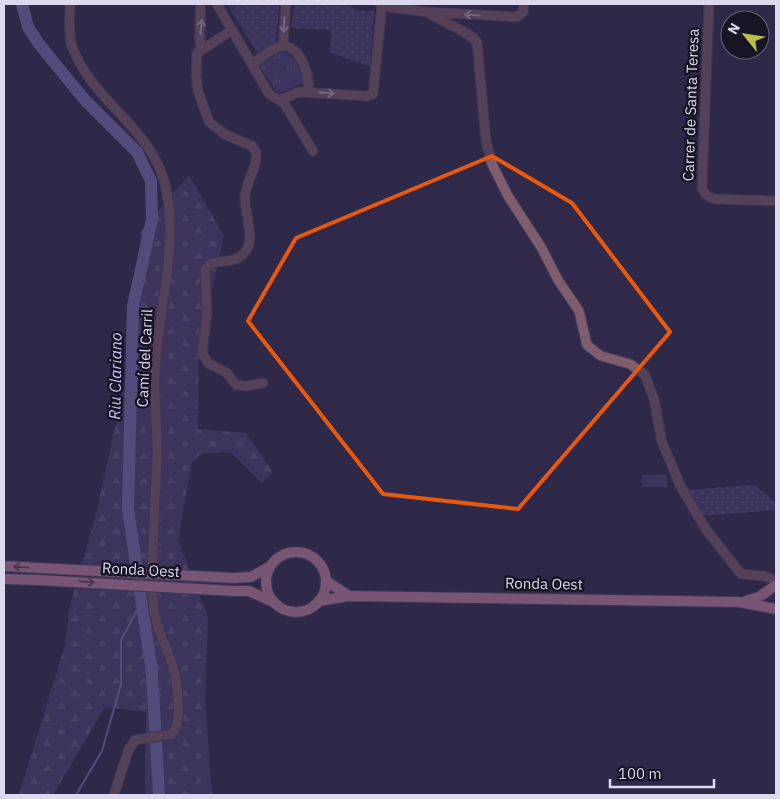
<svg xmlns="http://www.w3.org/2000/svg" width="780" height="799" font-family="'IBM Plex Sans',sans-serif">
<defs>
<pattern id="grass-dots" width="8" height="8" patternUnits="userSpaceOnUse" patternTransform="scale(1.25)"><rect width="8" height="8" fill="#4c4273"/><path d="M2 2h.1M6 6h.1" fill="none" stroke="#655d87" stroke-width="1.8" stroke-linecap="round"/></pattern>
<pattern id="forest-firs" width="22" height="20" patternUnits="userSpaceOnUse" patternTransform="scale(1.25)"><rect width="22" height="20" fill="#4c4273"/><path d="M5 1l3.5 6h-7zM16 11l3.5 6h-7z" fill="#655d87"/></pattern>
<pattern id="park-tufts" width="24" height="20" patternUnits="userSpaceOnUse" patternTransform="scale(1.25)"><rect width="24" height="20" fill="#4c4273"/><path d="M3 7l-1-3M5 7V3M7 7l1-3M15 17l-1-3M17 17v-4M19 17l1-3" fill="none" stroke="#655d87"/></pattern>
</defs>
<rect width="100%" height="100%" fill="#302949"/>
<g fill="url(#grass-dots)">
<path d="M 227,4 L 279,4 L 276,43 L 258,54 Z"/>
<path d="M 295,4 L 344,4 L 360,11 L 374,11 L 370,67 L 330,52 L 331,30 L 291,28 Z"/>
<path d="M 755,485 L 776,503 L 776,510 L 700,516 L 686,490 Z"/>
</g>
<path fill="url(#forest-firs)" d="M 189,175 L 224,236 L 199,344 L 198,429 L 246,433 L 273,472 L 262,483 L 231,452 L 201,454 L 192,462 L 178,540 L 208,617 L 205,698 L 212,795 L 145,795 L 146,712 L 105,707 L 53,795 L 19,795 L 65,645 L 70,605 L 95,518 L 128,369 L 141,231 Z"/>
<path fill="url(#park-tufts)" d="M 282,51 C 295,57 303,68 303,83 L 281,93 L 275,90 L 259,65 Z"/>
<path fill="#4c4273" d="M 667,474 L 667,487 L 642,487 L 642,475 Z"/>
<g fill="none" stroke-linecap="round" stroke-linejoin="round">
<path stroke="#8273bd" stroke-width="2" d="M 76,795 L 102,751 L 121,684 L 121,640 L 142,601"/>
<path stroke="#8273bd" stroke-width="12" d="M 22,4 L 28,27 L 39,44 L 84,99 L 137,152 L 151,181 L 152,219 L 133,306 L 128,509 L 152,673 L 159,795"/>
<g stroke="#4c4563" stroke-width="11">
<g id="minor">
<path d="M 70,4 C 70,17 68,33 72,46 C 93,105 156,128 167,193 C 178,253 156,317 155,377 C 154,404 158,432 157,459 C 155,506 151,554 153,601 C 154,626 166,644 173,667 C 177,680 183,726 172,734 L 135,740 L 128,751 L 114,795"/>
<path d="M 200,4 C 202,17 197,39 202,49"/>
<path d="M 217,4 L 269,94 L 284,103 L 313,151"/>
<path d="M 709,4 L 702,188 L 706,195 L 714,199 L 776,201"/>
<path d="M 381,6 L 427,12 L 517,17 L 523,12 L 524,4"/>
<path d="M 427,12 C 440,22 469,31 477,42 L 486,141 L 492,164 L 508,196 L 541,247 L 558,280 L 579,311 L 587,345 L 601,356 L 630,364 L 645,375 L 654,399 L 662,442 L 681,487 L 705,528 L 741,574 L 764,576 L 776,581"/>
<path d="M 232,30 L 197,53 L 196,76 L 198,91 L 209,122 L 226,135 L 252,146 L 256,152 C 258,168 246,181 245,197 C 244,215 260,246 238,258 C 230,262 219,261 211,263 L 205,270 L 207,313 L 202,353 L 208,363 L 227,373 L 236,385 L 246,386 L 263,383"/>
<path d="M 283,46 L 286,4"/>
<path d="M 252,64 C 260,59 274,46 283,46 C 302,47 310,77 308,91"/>
<path d="M 280,100 L 299,92 L 367,96 L 373,94 L 382,4"/>
</g>
</g>
<g stroke="#4c4563" stroke-width="12">
<g id="major">
<circle cx="296" cy="582" r="30"/>
<path d="M 4,566 L 39,568"/>
<path d="M 234,578 L 251,577 L 269,567"/>
<path d="M 4,579 L 38,580"/>
<path d="M 326,581 L 349,596"/>
<path d="M 234,591 L 249,591 L 273,602"/>
<path d="M 319,601 L 349,596 L 739,602 L 776,609"/>
<path d="M 746,601 L 759,597 L 776,585"/>
</g>
</g>
<use href="#minor" stroke="#805d6c" stroke-width="9"/>
<use href="#major" stroke="#d08aa8" stroke-width="10"/>
<g stroke="#4c4563" stroke-width="12" stroke-linecap="butt">
<g id="major-bridge">
<path d="M 39,568 L 234,578"/>
<path d="M 38,580 L 234,591"/>
</g>
</g>
<use href="#major-bridge" stroke="#d08aa8" stroke-width="10"/>
</g>
<defs><path id="oneway-shaft" d="M-6 0H5M1.5-3L5.5 0L1.5 3" fill="none" stroke-width="1.6" stroke-linecap="round" stroke-linejoin="round" transform="scale(1.25)"/></defs>
<g stroke="#bcaec0">
<use href="#oneway-shaft" transform="translate(472 15) rotate(-177)"/>
<use href="#oneway-shaft" transform="translate(284 25) rotate(93)"/>
<use href="#oneway-shaft" transform="translate(201 27) rotate(-85)"/>
<use href="#oneway-shaft" transform="translate(327 93) rotate(5)"/>
</g>
<g stroke="#6a495f">
<use href="#oneway-shaft" transform="translate(21 567) rotate(-177)"/>
<use href="#oneway-shaft" transform="translate(87 582) rotate(3)"/>
</g>
<path d="M0 0H780V799H0ZM 492,156 L 572,203 L 670,332 L 518,509 L 383,494 L 248,321 L 296,238 Z" fill="#302949" fill-opacity=".55" fill-rule="evenodd"/>
<path fill="none" stroke="#e8590c" stroke-width="4" stroke-linejoin="round" d="M 492,156 L 572,203 L 670,332 L 518,509 L 383,494 L 248,321 L 296,238 Z"/>
<g text-anchor="middle" stroke-width="5" stroke-linejoin="round" paint-order="stroke">
<g font-size="15" fill="#dcd9ee" stroke="#171423">
<text transform="translate(691 105) rotate(-88)" y="5">Carrer de Santa Teresa</text>
<text transform="translate(145 358) rotate(-87)" y="5">Camí del Carril</text>
<text transform="translate(141 570) rotate(3)" y="5">Ronda Oest</text>
<text transform="translate(544 584) rotate(1)" y="5">Ronda Oest</text>
</g>
<g font-size="16" font-style="italic" fill="#cbc0fd" stroke="#171423">
<text transform="translate(115 376) rotate(-89)" y="6">Riu Clariano</text>
</g>
</g>
<rect width="780" height="799" fill="none" stroke="#dcd9ee" stroke-width="10"/>
<g transform="translate(745 35) rotate(300)"><circle r="24" fill="#171423" stroke="#666374"/>
<path d="M0-4L9 19L0 12L-9 19Z" fill="#b9c046"/>
<text y="-8" font-size="14" font-weight="bold" text-anchor="middle" fill="#dcd9ee">N</text>
</g>
<path d="M610 779v8h104v-8" fill="none" stroke="#dcd9ee" stroke-width="2.5"/>
<text x="618" y="779" font-size="15" fill="#dcd9ee" stroke="#171423" stroke-width="4" paint-order="stroke">100 m</text>
</svg>
